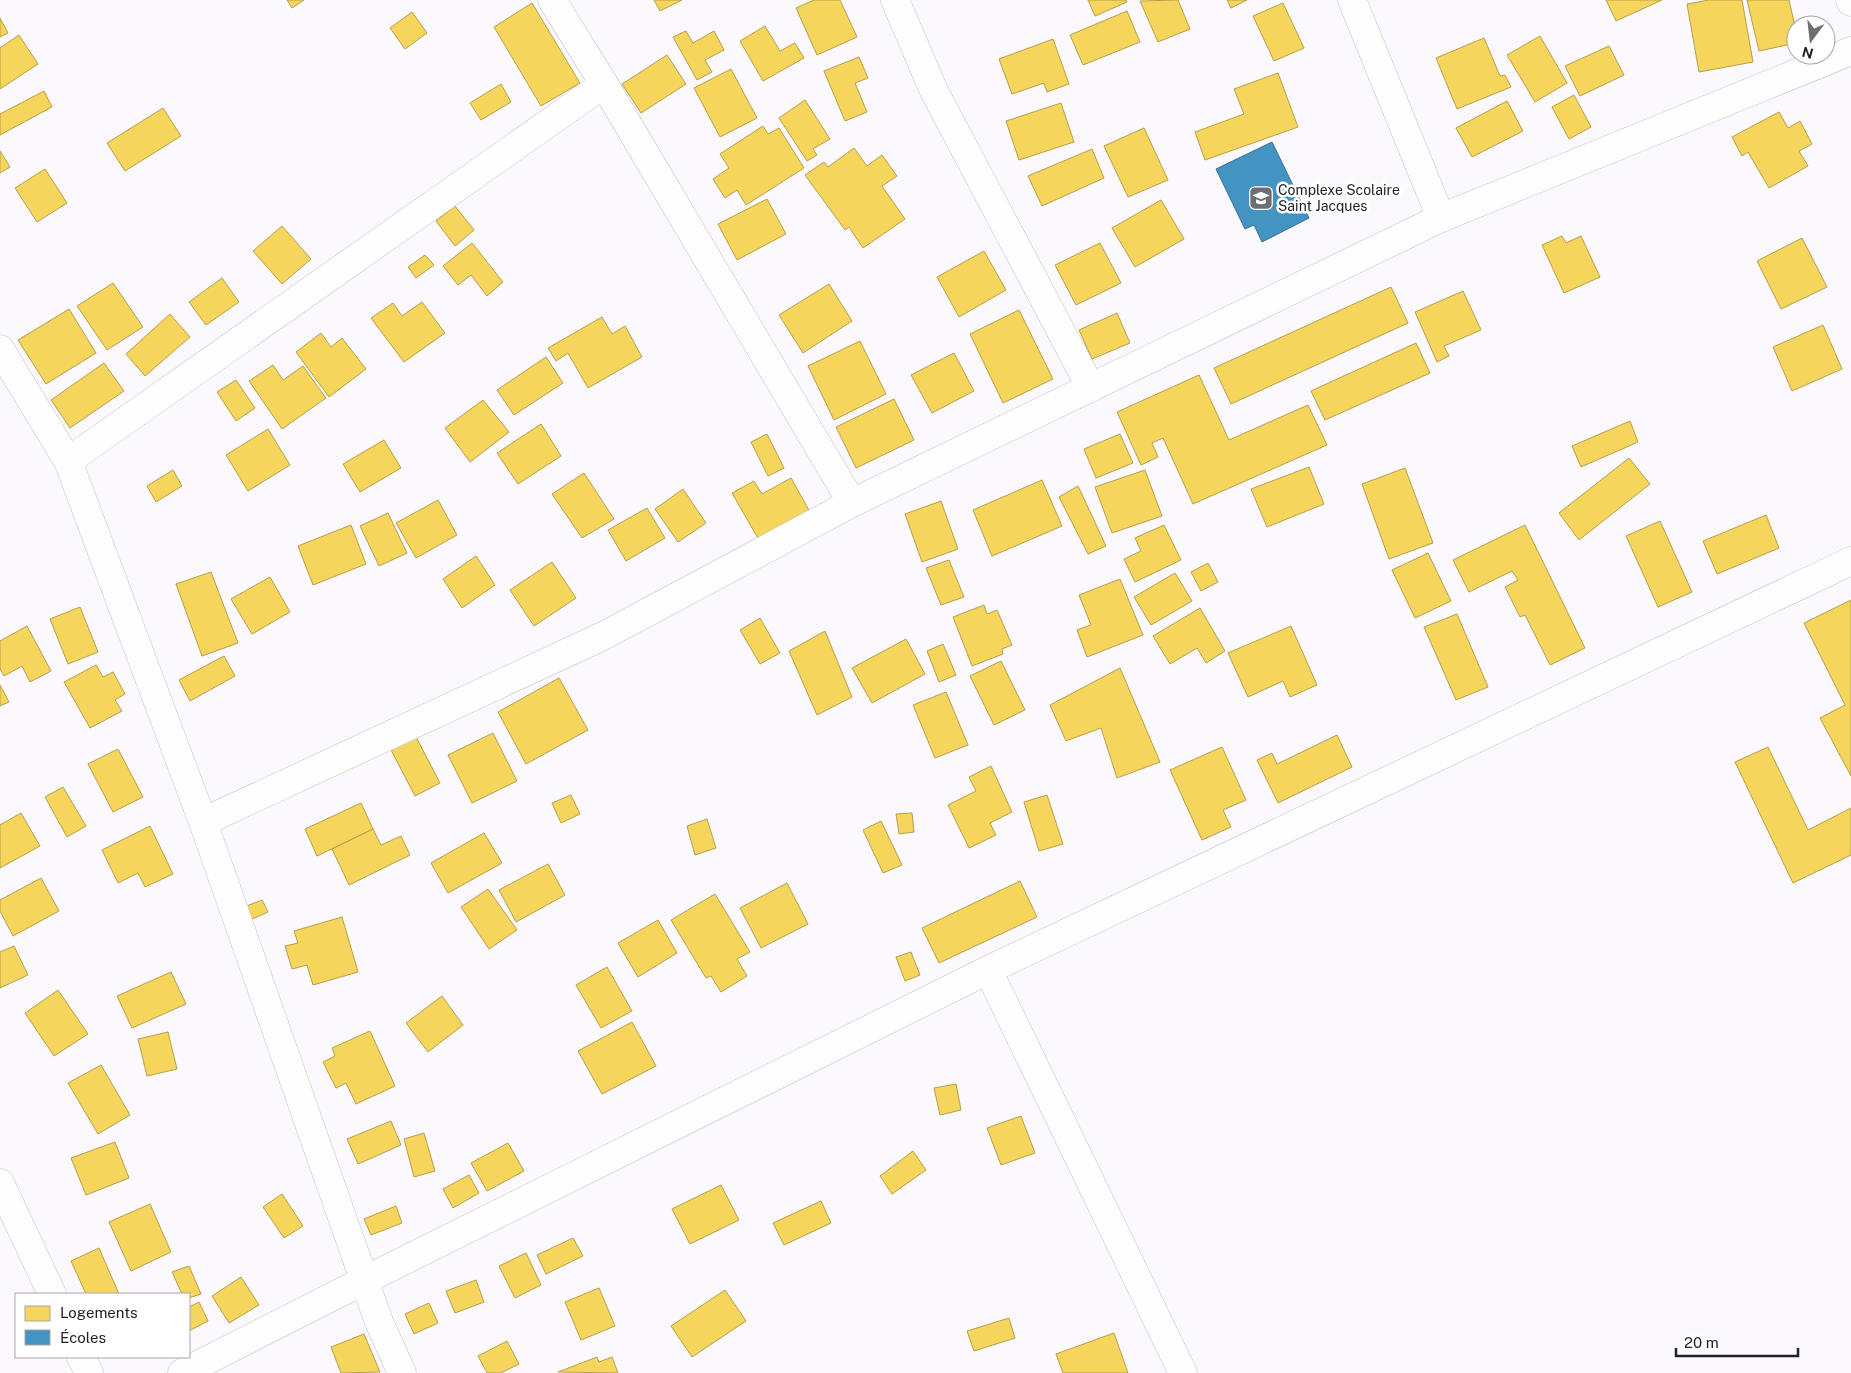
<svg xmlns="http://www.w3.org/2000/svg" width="1851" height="1373" font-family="'Public Sans',sans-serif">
<rect width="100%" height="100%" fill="#fbf9fd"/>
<g fill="#f6d55c" stroke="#b69f4b">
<path d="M 287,0 L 304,0 L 292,8 Z"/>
<path d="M 654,0 L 682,0 L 660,11 Z"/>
<path d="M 814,0 L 840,0 L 857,37 L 817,55 L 796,8 Z"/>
<path d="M 1088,0 L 1126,0 L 1127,2 L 1095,16 Z"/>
<path d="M 1178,0 L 1190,29 L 1158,42 L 1140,1 Z"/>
<path d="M 1227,0 L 1247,0 L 1231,8 Z"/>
<path d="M 1606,0 L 1662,0 L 1616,21 Z"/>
<path d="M 1709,0 L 1742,0 L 1753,62 L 1699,72 L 1687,4 Z"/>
<path d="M 1747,0 L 1789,0 L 1796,31 L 1796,43 L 1759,51 Z"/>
<path d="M 532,3 L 580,83 L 541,106 L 494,27 Z"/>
<path d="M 1283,3 L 1304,48 L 1274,61 L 1253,16 Z"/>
<path d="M 1127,11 L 1140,42 L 1083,65 L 1070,35 Z"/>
<path d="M 412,12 L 427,33 L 405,49 L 390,28 Z"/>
<path d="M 0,18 L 8,33 L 0,37 Z"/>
<path d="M 765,26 L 780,51 L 795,43 L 804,58 L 763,81 L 740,41 Z"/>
<path d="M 686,31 L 693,43 L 714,31 L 724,50 L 705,60 L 712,72 L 697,80 L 673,37 Z"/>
<path d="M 19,35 L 38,64 L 0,89 L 0,48 Z"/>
<path d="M 1540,36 L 1567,83 L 1535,102 L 1507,55 Z"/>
<path d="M 1484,38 L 1500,76 L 1505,75 L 1511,87 L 1457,109 L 1436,58 Z"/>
<path d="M 1053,39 L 1069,84 L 1047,92 L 1044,83 L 1012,94 L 999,59 Z"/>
<path d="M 1609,46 L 1624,75 L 1580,96 L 1565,66 Z"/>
<path d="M 667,55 L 686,84 L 641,113 L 622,84 Z"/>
<path d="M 859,57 L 868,78 L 855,83 L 867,112 L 845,121 L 824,71 Z"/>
<path d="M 731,69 L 757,118 L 720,137 L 694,88 Z"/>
<path d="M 1278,73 L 1298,127 L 1205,160 L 1195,132 L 1244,114 L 1234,89 Z"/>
<path d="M 501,84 L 511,102 L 481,120 L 470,103 Z"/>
<path d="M 44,91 L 52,107 L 0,135 L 0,114 Z"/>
<path d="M 1574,95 L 1591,127 L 1569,139 L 1552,107 Z"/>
<path d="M 805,100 L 830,139 L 813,149 L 817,155 L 807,161 L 779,118 Z"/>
<path d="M 1507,101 L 1523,131 L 1472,157 L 1456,128 Z"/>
<path d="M 1061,103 L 1074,142 L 1019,160 L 1006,121 Z"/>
<path d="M 163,108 L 181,136 L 125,171 L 107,143 Z"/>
<path d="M 1779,112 L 1788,128 L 1800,121 L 1812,144 L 1799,151 L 1808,166 L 1769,188 L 1748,152 L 1742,156 L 1732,137 Z"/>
<path d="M 763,126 L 768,134 L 779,128 L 804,168 L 746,205 L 737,190 L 725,198 L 713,179 L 729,168 L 720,154 Z"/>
<path d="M 1144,128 L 1168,180 L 1128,197 L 1104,146 Z"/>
<path d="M 854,148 L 867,166 L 882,155 L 897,176 L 882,186 L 905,219 L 863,248 L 849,227 L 845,230 L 805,175 L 824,162 L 828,167 Z"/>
<path d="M 1092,149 L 1104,178 L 1042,206 L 1028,176 Z"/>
<path d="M 0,151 L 10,167 L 0,173 Z"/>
<path d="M 45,169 L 67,203 L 37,222 L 15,188 Z"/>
<path d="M 767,199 L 786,234 L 737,260 L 718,224 Z"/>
<path d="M 1161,200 L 1184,239 L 1135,267 L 1112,228 Z"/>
<path d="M 455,206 L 474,230 L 455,246 L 436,221 Z"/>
<path d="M 282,226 L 311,259 L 282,284 L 253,251 Z"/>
<path d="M 1562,236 L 1566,243 L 1581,236 L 1600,277 L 1564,293 L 1542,245 Z"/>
<path d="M 1802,238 L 1827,287 L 1781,309 L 1757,261 Z"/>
<path d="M 472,243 L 503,282 L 487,296 L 471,275 L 458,285 L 443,266 Z"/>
<path d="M 1100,243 L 1121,283 L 1076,305 L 1055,265 Z"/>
<path d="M 984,251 L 1006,290 L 959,317 L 937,277 Z"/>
<path d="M 425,255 L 434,265 L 416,278 L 408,267 Z"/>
<path d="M 222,278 L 239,302 L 206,325 L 189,302 Z"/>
<path d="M 113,283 L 143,327 L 107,350 L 77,306 Z"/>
<path d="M 829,284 L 852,321 L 803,353 L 779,315 Z"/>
<path d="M 1391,287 L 1408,323 L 1231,404 L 1214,368 Z"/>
<path d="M 1463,291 L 1481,330 L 1444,346 L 1449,356 L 1437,362 L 1415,312 Z"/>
<path d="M 422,302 L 445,333 L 404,362 L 371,318 L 393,303 L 402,316 Z"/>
<path d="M 69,309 L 96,353 L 46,384 L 18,340 Z"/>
<path d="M 1019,310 L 1053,379 L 1003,403 L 970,334 Z"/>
<path d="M 1117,313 L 1130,343 L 1092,359 L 1079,330 Z"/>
<path d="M 170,314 L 190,337 L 145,376 L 126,354 Z"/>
<path d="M 602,317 L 612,334 L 625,326 L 642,357 L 588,388 L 568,353 L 556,361 L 548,348 Z"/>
<path d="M 1823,325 L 1842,369 L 1792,391 L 1773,347 Z"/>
<path d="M 321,333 L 331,347 L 342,338 L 366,369 L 329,397 L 296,352 Z"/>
<path d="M 860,341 L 886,394 L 834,420 L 808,366 Z"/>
<path d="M 1416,343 L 1430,373 L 1325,420 L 1311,391 Z"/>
<path d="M 954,353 L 974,391 L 932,413 L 911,375 Z"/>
<path d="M 546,357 L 563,383 L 514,415 L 497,390 Z"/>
<path d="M 104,363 L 124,391 L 70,428 L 51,400 Z"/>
<path d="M 273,365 L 283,380 L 303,366 L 326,398 L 282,429 L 249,381 Z"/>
<path d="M 1199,375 L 1229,440 L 1308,405 L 1327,445 L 1193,504 L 1163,438 L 1152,443 L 1158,457 L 1141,465 L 1117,412 Z"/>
<path d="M 236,380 L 255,408 L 236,421 L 217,392 Z"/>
<path d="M 894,399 L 914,440 L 856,468 L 836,427 Z"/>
<path d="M 483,400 L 509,432 L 470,462 L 445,428 Z"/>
<path d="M 1630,421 L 1638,442 L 1581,467 L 1572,446 Z"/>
<path d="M 541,424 L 561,456 L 518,484 L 497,453 Z"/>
<path d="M 268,429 L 290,465 L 248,491 L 226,455 Z"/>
<path d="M 767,434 L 784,468 L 768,476 L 751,442 Z"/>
<path d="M 1120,434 L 1133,463 L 1096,478 L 1084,449 Z"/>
<path d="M 384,440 L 401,468 L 360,492 L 343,464 Z"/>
<path d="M 1629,458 L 1650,484 L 1579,540 L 1559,513 Z"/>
<path d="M 1309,467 L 1324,504 L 1267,527 L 1251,489 Z"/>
<path d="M 1405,468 L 1433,543 L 1389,559 L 1362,484 Z"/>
<path d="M 173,470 L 182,486 L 156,502 L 147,486 Z"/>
<path d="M 1145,470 L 1162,516 L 1112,533 L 1095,487 Z"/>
<path d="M 584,473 L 614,519 L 582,538 L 552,494 Z"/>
<path d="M 791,478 L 810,512 L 759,540 L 732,493 L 754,481 L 762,494 Z"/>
<path d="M 1042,480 L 1062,526 L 992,556 L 973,510 Z"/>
<path d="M 1078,486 L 1106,546 L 1088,554 L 1059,497 Z"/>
<path d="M 683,489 L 706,523 L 678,542 L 655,509 Z"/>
<path d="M 438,500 L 457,535 L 416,558 L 396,523 Z"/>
<path d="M 941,501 L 958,549 L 922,562 L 905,514 Z"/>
<path d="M 647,508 L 665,538 L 626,561 L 608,530 Z"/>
<path d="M 388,513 L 407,553 L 379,566 L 360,526 Z"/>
<path d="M 1766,515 L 1779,548 L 1717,574 L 1703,541 Z"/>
<path d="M 1660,521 L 1692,592 L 1658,607 L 1626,536 Z"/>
<path d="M 351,525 L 366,564 L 313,585 L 298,546 Z"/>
<path d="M 1164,525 L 1181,560 L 1135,582 L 1124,559 L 1141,551 L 1135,538 Z"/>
<path d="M 1525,525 L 1585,648 L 1550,665 L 1525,615 L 1520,617 L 1505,587 L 1518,580 L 1512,571 L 1469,592 L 1453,560 Z"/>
<path d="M 1428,553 L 1451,601 L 1415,618 L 1392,570 Z"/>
<path d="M 476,556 L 495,585 L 462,608 L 443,579 Z"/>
<path d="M 949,560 L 964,597 L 941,605 L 926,568 Z"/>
<path d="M 552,562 L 576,598 L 534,626 L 510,590 Z"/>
<path d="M 1208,563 L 1218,582 L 1201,591 L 1191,572 Z"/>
<path d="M 211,572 L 238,643 L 202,656 L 176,584 Z"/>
<path d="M 1175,573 L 1192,601 L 1151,625 L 1134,597 Z"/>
<path d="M 270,577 L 290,612 L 252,634 L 231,599 Z"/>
<path d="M 1120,579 L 1143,635 L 1087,657 L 1077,630 L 1091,625 L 1079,595 Z"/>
<path d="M 1851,600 L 1851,776 L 1820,718 L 1845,705 L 1804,623 Z"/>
<path d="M 984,605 L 987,614 L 997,610 L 1012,645 L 1002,649 L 1003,654 L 972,666 L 953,617 Z"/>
<path d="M 80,607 L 98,652 L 68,664 L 50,619 Z"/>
<path d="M 1200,608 L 1225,651 L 1206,663 L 1197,648 L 1170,664 L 1153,636 Z"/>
<path d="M 1457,614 L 1488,687 L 1456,700 L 1424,627 Z"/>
<path d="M 760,618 L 780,653 L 760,664 L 740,630 Z"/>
<path d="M 27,626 L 51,671 L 30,682 L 22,666 L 4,676 L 0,669 L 0,641 Z"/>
<path d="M 1291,626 L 1317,685 L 1290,697 L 1283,681 L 1248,697 L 1228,653 Z"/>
<path d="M 825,631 L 852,697 L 817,715 L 789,651 Z"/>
<path d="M 906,639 L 925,674 L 872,703 L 852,668 Z"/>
<path d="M 943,644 L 956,675 L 939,682 L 927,651 Z"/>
<path d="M 224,656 L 235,676 L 190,701 L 179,680 Z"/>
<path d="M 1001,661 L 1025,710 L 994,725 L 970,676 Z"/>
<path d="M 96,665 L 103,677 L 113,672 L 125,694 L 115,700 L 122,711 L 90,728 L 64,682 Z"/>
<path d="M 1120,668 L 1160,762 L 1117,778 L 1101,728 L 1066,741 L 1050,705 Z"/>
<path d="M 559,678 L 588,730 L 526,764 L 498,712 Z"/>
<path d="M 0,685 L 9,702 L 0,706 Z"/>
<path d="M 946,692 L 968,745 L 935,758 L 913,705 Z"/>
<path d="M 493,733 L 517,781 L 472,803 L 448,755 Z"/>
<path d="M 415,735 L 440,783 L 415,796 L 390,748 Z"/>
<path d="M 1337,735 L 1352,767 L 1278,803 L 1257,760 L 1272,753 L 1277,764 Z"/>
<path d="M 1222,747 L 1246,800 L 1223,810 L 1231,827 L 1202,840 L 1170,770 Z"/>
<path d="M 1768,747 L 1808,830 L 1851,808 L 1851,855 L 1793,883 L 1735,762 Z"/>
<path d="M 118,749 L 143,797 L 113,812 L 88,764 Z"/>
<path d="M 991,766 L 1012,812 L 990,823 L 996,835 L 969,848 L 948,805 L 976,791 L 969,777 Z"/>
<path d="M 63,787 L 86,826 L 67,837 L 45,797 Z"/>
<path d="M 571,795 L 580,814 L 561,823 L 552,803 Z"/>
<path d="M 1047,795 L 1063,844 L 1039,851 L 1024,802 Z"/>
<path d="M 361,803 L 373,829 L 317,856 L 305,829 Z"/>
<path d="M 21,813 L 40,846 L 0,868 L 0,825 Z"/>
<path d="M 912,813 L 914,832 L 899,834 L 896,814 Z"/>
<path d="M 707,819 L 716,848 L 695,855 L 687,826 Z"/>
<path d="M 881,821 L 902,865 L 883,873 L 863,830 Z"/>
<path d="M 150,826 L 173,874 L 145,887 L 138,873 L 118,883 L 102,850 Z"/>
<path d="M 373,829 L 381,845 L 401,836 L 410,855 L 349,885 L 332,849 Z"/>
<path d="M 484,833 L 502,863 L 448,893 L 431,863 Z"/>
<path d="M 548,864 L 565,895 L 516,922 L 499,890 Z"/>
<path d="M 41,878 L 59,911 L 13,936 L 0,911 L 0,900 Z"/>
<path d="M 1020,881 L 1037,917 L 939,963 L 922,928 Z"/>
<path d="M 787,883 L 808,924 L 761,948 L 740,908 Z"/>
<path d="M 488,889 L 517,930 L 489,949 L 461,907 Z"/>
<path d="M 715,894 L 750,952 L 737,959 L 747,976 L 721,992 L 711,976 L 706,978 L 671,920 Z"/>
<path d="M 262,900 L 268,912 L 250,920 L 244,907 Z"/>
<path d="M 342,917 L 358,972 L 313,985 L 307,965 L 292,969 L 285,946 L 298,943 L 294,931 Z"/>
<path d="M 658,920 L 677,953 L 638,977 L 618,943 Z"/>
<path d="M 14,946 L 28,975 L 0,988 L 0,952 Z"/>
<path d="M 911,952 L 920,975 L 905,981 L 896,957 Z"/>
<path d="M 607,967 L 632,1011 L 601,1028 L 576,985 Z"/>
<path d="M 171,972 L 186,1004 L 132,1028 L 117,996 Z"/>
<path d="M 58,990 L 88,1034 L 54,1056 L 25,1013 Z"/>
<path d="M 442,996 L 463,1025 L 428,1052 L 406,1023 Z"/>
<path d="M 632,1022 L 656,1066 L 602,1094 L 578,1051 Z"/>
<path d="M 370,1031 L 395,1086 L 356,1104 L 346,1083 L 336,1088 L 323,1062 L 335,1056 L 332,1048 Z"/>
<path d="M 168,1032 L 177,1069 L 147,1076 L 138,1039 Z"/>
<path d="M 101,1065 L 130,1115 L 98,1134 L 68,1083 Z"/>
<path d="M 956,1084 L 961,1110 L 940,1115 L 934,1088 Z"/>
<path d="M 1021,1116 L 1035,1153 L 1001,1165 L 987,1128 Z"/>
<path d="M 391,1121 L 401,1145 L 358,1164 L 347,1139 Z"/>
<path d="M 424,1133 L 435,1171 L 414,1177 L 404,1139 Z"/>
<path d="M 115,1142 L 129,1178 L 86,1195 L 71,1158 Z"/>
<path d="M 508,1143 L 524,1171 L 487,1191 L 471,1163 Z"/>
<path d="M 913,1151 L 926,1170 L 892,1194 L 880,1176 Z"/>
<path d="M 469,1175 L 479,1193 L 453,1208 L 443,1189 Z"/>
<path d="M 721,1185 L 739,1220 L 690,1244 L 672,1209 Z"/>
<path d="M 282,1194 L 303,1226 L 284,1238 L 263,1207 Z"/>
<path d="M 821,1201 L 831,1223 L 784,1245 L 773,1223 Z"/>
<path d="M 150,1204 L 171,1252 L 131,1271 L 109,1222 Z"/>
<path d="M 396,1206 L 402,1223 L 371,1235 L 364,1219 Z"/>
<path d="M 573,1238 L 583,1256 L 546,1274 L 537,1255 Z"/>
<path d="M 99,1248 L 119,1294 L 86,1294 L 71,1261 Z"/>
<path d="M 526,1253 L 541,1285 L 515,1298 L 499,1266 Z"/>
<path d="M 189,1266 L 201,1294 L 189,1298 L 189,1294 L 182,1294 L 172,1272 Z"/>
<path d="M 241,1277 L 259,1305 L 229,1323 L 212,1296 Z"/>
<path d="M 476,1280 L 484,1302 L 455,1313 L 446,1291 Z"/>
<path d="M 599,1288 L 615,1326 L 581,1340 L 565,1302 Z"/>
<path d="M 725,1290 L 746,1321 L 692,1357 L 671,1326 Z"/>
<path d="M 199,1302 L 208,1321 L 189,1331 L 189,1307 Z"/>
<path d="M 429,1303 L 438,1323 L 414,1334 L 405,1314 Z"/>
<path d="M 1009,1318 L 1015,1338 L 974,1351 L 967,1331 Z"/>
<path d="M 1114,1333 L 1128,1373 L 1063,1373 L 1056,1354 Z"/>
<path d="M 364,1334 L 380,1372 L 341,1373 L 331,1347 Z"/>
<path d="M 507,1341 L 519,1364 L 501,1373 L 487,1373 L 478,1356 Z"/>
<path d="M 597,1357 L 599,1362 L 612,1357 L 618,1373 L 558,1372 Z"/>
</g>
<path fill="#4393c3" stroke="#397193" d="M 1272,142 L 1309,218 L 1262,242 L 1254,225 L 1245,229 L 1216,169 Z"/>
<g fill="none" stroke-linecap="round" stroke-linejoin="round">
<g stroke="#c2c0c4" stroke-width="29">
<g id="street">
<path d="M 552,0 L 604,84 L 852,503"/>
<path d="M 895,0 L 934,91 L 1091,388"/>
<path d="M 1352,0 L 1441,218"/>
<path d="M 1850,0 L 1851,2"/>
<path d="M 0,349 L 68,461 L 203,822 L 379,1322 L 402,1373"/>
<path d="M 68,461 L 604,84"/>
<path d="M 203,822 L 603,636 L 852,503 L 1441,218 L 1851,51"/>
<path d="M 988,970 L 1183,1373"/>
<path d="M 0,1183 L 52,1294"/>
<path d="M 81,1357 L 89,1373"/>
</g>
</g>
<g stroke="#c2c0c4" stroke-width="29">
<path id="secondary" d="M 182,1373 L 365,1280 L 988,970 L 1851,561"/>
</g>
<use href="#street" stroke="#fefeff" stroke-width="28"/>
<use href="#secondary" stroke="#fefeff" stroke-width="28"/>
</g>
<defs>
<g id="school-square" transform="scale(1.25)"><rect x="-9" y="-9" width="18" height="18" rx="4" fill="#6e6d70" stroke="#fff"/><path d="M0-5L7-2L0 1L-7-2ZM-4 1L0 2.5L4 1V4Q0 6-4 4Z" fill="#fff"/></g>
</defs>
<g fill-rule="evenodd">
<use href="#school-square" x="1261" y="198"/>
</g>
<g text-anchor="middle" stroke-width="5" stroke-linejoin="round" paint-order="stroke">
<g font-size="14" fill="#222124" stroke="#fff" text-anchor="start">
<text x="1278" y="195">Complexe Scolaire<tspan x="1278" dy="16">Saint Jacques</tspan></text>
</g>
</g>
<rect x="15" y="1293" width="175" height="65" fill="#ffffff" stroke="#a7a6a7"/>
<rect x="25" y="1306" width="25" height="15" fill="#f6d55c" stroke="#a7a6a7"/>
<text x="60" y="1318" font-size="15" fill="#222124">Logements</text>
<rect x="25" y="1330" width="25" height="15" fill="#4393c3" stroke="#a7a6a7"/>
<text x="60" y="1343" font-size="15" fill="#222124">Écoles</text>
<g transform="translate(1811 40) rotate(195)"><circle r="24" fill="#ffffff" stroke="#a7a6a7"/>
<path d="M0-4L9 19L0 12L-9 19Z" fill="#6e6d70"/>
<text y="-8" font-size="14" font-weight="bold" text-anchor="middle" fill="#222124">N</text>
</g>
<path d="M1676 1348v8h122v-8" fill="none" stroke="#222124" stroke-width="2.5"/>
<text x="1684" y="1348" font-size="15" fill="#222124" stroke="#ffffff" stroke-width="4" paint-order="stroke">20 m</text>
</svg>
